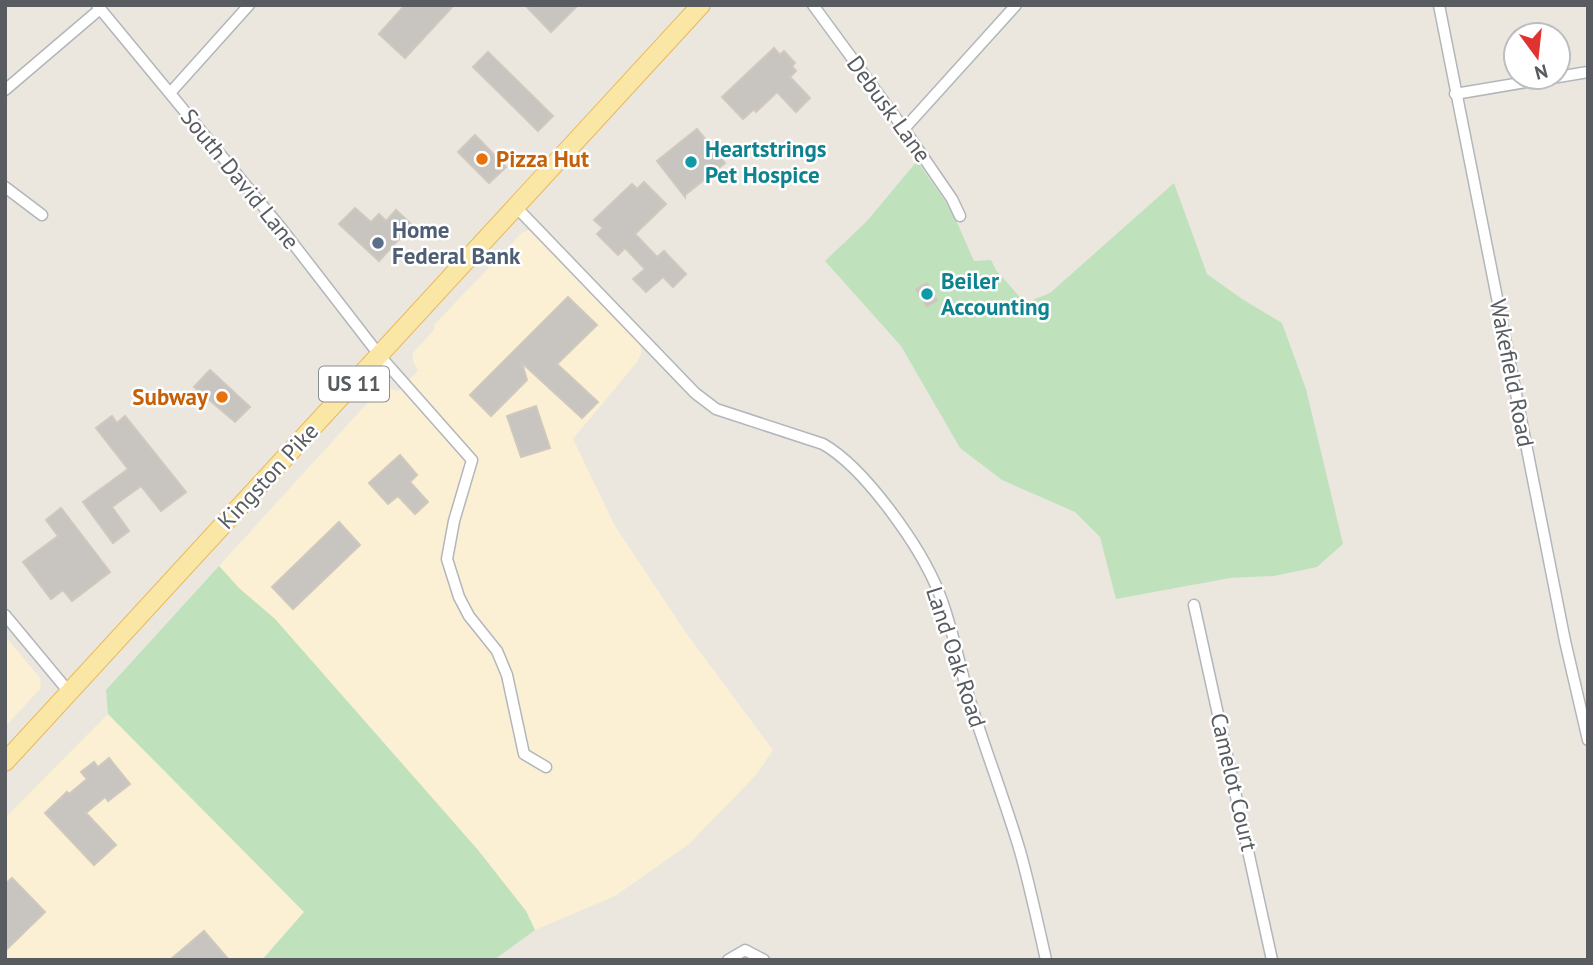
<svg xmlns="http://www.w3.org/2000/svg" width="1593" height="965" font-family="'PT Sans',sans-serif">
<rect width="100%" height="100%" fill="#ebe7df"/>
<g fill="#fbf0d4">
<path d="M 528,230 L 536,234 L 640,344 L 642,352 L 637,362 L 573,439 L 615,526 L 686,633 L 773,750 L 756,775 L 689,844 L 615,896 L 535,930 L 526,911 L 478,850 L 275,619 L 240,589 L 219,566 L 362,409 L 381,391 L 388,388 L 398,391 L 418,371 L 413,361 L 413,353 L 434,330 L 435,324 L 522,233 Z"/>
<path d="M 5,636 L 40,678 L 41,688 L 5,727 Z"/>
<path d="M 108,714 L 304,912 L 262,960 L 5,960 L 5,818 Z"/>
</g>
<g fill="#bfe2bc">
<path d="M 917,161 L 952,211 L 974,261 L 991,260 L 996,270 L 1025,303 L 1050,293 L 1174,183 L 1207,274 L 1242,299 L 1282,323 L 1306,389 L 1343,544 L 1317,567 L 1274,576 L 1230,578 L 1116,599 L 1100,537 L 1075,512 L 1002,480 L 960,448 L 901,346 L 825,261 L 867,221 Z"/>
<path d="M 219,566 L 240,589 L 275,619 L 478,850 L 526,911 L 535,930 L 494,960 L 262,960 L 304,912 L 108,714 L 106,690 Z"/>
</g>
<g fill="#c8c4bf" stroke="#cfc8be" stroke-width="2">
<path d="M 405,5 L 454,5 L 405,58 L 379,34 Z"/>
<path d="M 525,5 L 578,5 L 551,32 Z"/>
<path d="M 774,48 L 780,55 L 784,51 L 795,63 L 792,66 L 796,71 L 790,77 L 810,98 L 796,112 L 777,92 L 756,112 L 754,109 L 743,119 L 722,97 Z"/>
<path d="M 488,52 L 553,116 L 538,131 L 473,67 Z"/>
<path d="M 697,129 L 725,163 L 685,195 L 685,197 L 657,161 Z"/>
<path d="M 475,135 L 506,167 L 489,183 L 458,152 Z"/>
<path d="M 644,182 L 666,204 L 635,234 L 657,257 L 664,251 L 686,274 L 673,287 L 663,277 L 646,292 L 633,279 L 645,269 L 625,248 L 618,255 L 597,234 L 603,228 L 594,220 L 632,184 L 637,189 Z"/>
<path d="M 355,208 L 371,222 L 379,214 L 386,221 L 396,210 L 412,225 L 379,261 L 339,224 Z"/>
<path d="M 927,283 L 937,300 L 927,307 L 916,289 Z"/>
<path d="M 568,297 L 597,325 L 557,364 L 598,402 L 582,418 L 522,363 L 527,380 L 491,416 L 470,395 Z"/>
<path d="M 210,370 L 250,407 L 235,422 L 194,387 Z"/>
<path d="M 536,406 L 550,448 L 521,457 L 507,416 Z"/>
<path d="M 112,416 L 117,423 L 125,416 L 186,492 L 161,511 L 141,486 L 112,507 L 129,531 L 113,543 L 83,502 L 128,469 L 96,428 Z"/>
<path d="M 400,455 L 417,475 L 410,482 L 428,502 L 415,514 L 398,496 L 388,504 L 369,483 Z"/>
<path d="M 61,508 L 110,572 L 72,601 L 63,590 L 51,599 L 23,562 L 58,536 L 46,520 Z"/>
<path d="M 339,522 L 360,545 L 293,609 L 272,587 Z"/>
<path d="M 109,758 L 130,784 L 108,801 L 105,797 L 86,813 L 116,845 L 94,865 L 45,813 L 67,792 L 69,794 L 87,779 L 81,772 L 94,762 L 98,767 Z"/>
<path d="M 12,878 L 45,912 L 5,951 L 5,884 Z"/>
<path d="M 204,931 L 229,960 L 170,960 Z"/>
</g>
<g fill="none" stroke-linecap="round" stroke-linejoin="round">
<g stroke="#b2b6ba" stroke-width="13">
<g id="minor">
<path d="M 97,5 L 281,228 L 380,356 L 472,460 L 454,521 L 447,559 L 459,597 L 469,616 L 497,651 L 507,675 L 524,754 L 546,767"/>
<path d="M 813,5 L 904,129 L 952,199 L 960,216"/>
<path d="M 1439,5 L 1565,641 L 1588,740"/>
<path d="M 1558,77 L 1588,72"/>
<path d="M 5,90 L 100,9"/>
<path d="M 170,93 L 249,5"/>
<path d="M 1455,94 L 1556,77"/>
<path d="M 904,129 L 1016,5"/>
<path d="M 5,187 L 42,215"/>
<path d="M 517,208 L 695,393 L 716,409 L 823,444 C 865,468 921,547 939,593 C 954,630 960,672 973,710 C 988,757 1006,804 1020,851 C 1030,887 1038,924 1046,960"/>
<path d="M 1194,605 L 1272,960"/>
<path d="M 5,615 L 69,692"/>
<path d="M 728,960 L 745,950 L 764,960"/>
</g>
</g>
<g stroke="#e9b85a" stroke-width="20">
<path id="primary" d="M 5,762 L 701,5"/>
</g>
<use href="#minor" stroke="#fff" stroke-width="10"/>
<use href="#primary" stroke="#fae7a5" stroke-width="18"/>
</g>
<g fill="#e8710a" stroke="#fff" stroke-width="2.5">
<circle cx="482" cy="159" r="7"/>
<circle cx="222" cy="397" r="7"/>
</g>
<g fill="#0f9aa8" stroke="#fff" stroke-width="2.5">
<circle cx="691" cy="162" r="7"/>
<circle cx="927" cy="294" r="7"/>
</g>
<circle fill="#5c6f8a" stroke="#fff" stroke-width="2.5" cx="378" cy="243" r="7"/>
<g text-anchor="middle" stroke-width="5" stroke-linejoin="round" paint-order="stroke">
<rect fill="#fff" stroke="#8a8d90" stroke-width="2" x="319" y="366.5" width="70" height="35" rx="5"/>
<g font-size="21" font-weight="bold" fill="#585c60">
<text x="354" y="391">US 11</text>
</g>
<g font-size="23" fill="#585c60" stroke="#fff">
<text transform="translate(889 109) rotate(54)" y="8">Debusk Lane</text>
<text transform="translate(240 179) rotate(51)" y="8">South David Lane</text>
<text transform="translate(1512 373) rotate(79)" y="8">Wakefield Road</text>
<text transform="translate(268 476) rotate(-47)" y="8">Kingston Pike</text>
<text transform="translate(956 657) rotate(72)" y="8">Land Oak Road</text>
<text transform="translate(1234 782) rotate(77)" y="8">Camelot Court</text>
</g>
<g font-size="23" font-weight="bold" fill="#0d838f" stroke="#fff" text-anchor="start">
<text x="705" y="157">Heartstrings<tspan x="705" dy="26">Pet Hospice</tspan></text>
<text x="941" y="289">Beiler<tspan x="941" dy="26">Accounting</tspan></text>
</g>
<g font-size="23" font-weight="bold" fill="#c56008" stroke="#fff" text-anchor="start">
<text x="496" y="167">Pizza Hut</text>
<text x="208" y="405" text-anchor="end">Subway</text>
</g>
<g font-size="23" font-weight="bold" fill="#4e5e75" stroke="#fff" text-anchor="start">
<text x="392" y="238">Home<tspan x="392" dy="26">Federal Bank</tspan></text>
</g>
</g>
<rect width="1593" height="965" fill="none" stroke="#585c60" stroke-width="14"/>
<g transform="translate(1537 56) rotate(165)"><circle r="33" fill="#ffffff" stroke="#bcbebf" stroke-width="2"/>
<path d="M0-5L12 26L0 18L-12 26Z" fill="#df3331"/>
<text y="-10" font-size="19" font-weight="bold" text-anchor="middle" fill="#585c60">N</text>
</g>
</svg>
